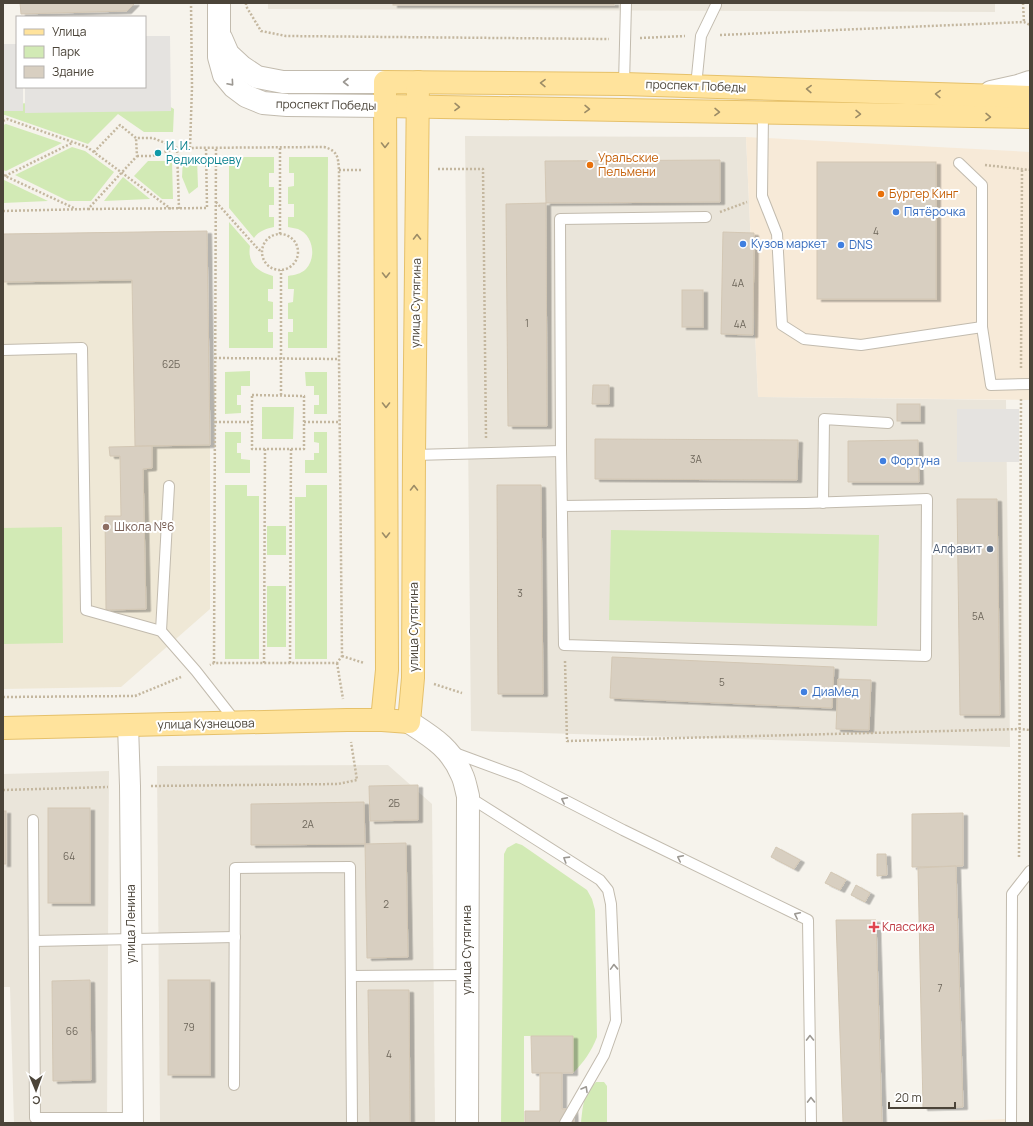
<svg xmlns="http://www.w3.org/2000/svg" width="1033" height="1126" font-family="Manrope,sans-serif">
<defs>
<filter id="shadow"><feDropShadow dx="4.5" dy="2.5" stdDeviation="0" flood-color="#0004"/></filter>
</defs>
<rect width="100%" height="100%" fill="#f6f3ec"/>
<g fill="#eae5da">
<path d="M 268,3 L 995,3 L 995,12 L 268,9 Z"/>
<path d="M 465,136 L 746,137 L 758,397 L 1006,400 L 1010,747 L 471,731 Z"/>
<path d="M 388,765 L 432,804 L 435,1123 L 160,1123 L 157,766 Z"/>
<path d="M 109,771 L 107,1123 L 14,1123 L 10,987 L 3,987 L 3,774 Z"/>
</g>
<g fill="#f7ead8">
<path d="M 746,137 L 1030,152 L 1030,400 L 758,397 Z"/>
<path d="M 1006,1119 L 1006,1123 L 908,1123 Z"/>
</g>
<path fill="#efe8d6" d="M 207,231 L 210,445 L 210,609 L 121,687 L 3,689 L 3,234 Z"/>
<g fill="#d2eab5">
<path d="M 156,99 L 174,109 L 173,132 L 144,132 L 118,114 L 88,144 L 5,115 L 3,115 L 3,104 Z"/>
<path d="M 6,124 L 62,143 L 6,171 L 3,170 L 3,125 Z"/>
<path d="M 72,147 L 85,151 L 114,172 L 91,201 L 68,201 L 15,175 Z"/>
<path d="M 229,157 L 274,157 L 274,173 L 269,173 L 269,187 L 274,187 L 274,205 L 269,205 L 269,217 L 274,217 L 274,227 C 265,229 259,231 254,238 L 229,208 Z"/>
<path d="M 289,157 L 328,157 L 327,348 L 288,348 L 288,332 L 293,332 L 293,319 L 288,319 L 288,303 L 293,302 L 294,289 L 288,289 L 288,276 C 294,275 301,274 306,269 C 317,257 313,235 298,229 C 295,228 291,228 288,227 L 288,217 L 294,217 L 294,204 L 288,204 L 288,187 L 294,186 L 294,173 L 289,173 Z"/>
<path d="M 183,159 L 197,159 L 198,187 L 189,194 L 182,177 Z"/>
<path d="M 148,161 L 172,161 L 173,199 L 162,199 L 134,176 Z"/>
<path d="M 123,177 L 150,199 L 104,201 Z"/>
<path d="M 4,180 L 48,201 L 3,203 L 3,181 Z"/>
<path d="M 229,222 L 250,246 C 247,264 258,272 273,276 L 273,289 L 268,289 L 268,301 L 273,302 L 273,319 L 268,319 L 268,332 L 273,332 L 273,348 L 229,348 Z"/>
<path d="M 250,371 L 250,386 L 241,386 L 241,395 L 237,395 L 237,405 L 241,405 L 241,413 L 225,414 L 225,372 Z"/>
<path d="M 305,372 L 327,372 L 327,414 L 314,414 L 314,405 L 319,405 L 319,395 L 314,395 L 314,386 L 306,386 Z"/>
<path d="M 262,407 L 294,407 L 293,439 L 262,439 Z"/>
<path d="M 225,432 L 241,432 L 241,443 L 237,443 L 237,453 L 241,453 L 241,459 L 250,460 L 250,473 L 225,473 Z"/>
<path d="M 314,432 L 327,432 L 327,473 L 305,473 L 305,460 L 314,460 L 314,453 L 319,453 L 319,443 L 314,442 Z"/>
<path d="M 225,485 L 247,485 L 247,496 L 259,496 L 259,659 L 225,659 Z"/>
<path d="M 306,485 L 327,485 L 327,659 L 295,659 L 295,497 L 306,497 Z"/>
<rect x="267" y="526" width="19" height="29"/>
<path d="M 62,527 L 63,643 L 3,644 L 3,528 Z"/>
<path d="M 611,530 L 879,535 L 877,626 L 609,620 Z"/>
<rect x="267" y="586" width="19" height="61"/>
<path d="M 516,843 L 522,845 L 587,890 L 592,899 L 595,910 L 597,1037 C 591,1052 584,1062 573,1073 L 573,1036 L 524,1036 L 524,1123 L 501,1123 L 504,854 L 507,848 Z"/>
<path d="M 596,1082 L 604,1082 L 607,1086 L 607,1123 L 581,1123 C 583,1106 583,1094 596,1082 Z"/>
</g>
<g fill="#e5e3e0">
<path d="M 145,36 L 170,36 L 171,111 L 25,113 L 25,87 L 145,87 Z"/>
<path d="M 3,44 L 17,44 L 17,87 L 23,87 L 23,111 L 3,111 Z"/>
<rect x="957" y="409" width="62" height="53"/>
</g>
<g fill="#d8cfc1" stroke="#d3c7b4" filter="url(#shadow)">
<path d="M 20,3 L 135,3 L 127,11 L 21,14 Z"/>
<rect x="393" y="3" width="221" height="2"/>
<path d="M 720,160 L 720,202 L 546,203 L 545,161 Z"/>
<rect x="817" y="162" width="119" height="137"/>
<path d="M 546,203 L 547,426 L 508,426 L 506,204 Z"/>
<path d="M 207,231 L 210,445 L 135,446 L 132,280 L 3,282 L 3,234 Z"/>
<path d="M 723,232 L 754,233 L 753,335 L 721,334 Z"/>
<rect x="682" y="290" width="21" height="37"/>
<path d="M 593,385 L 609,385 L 609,404 L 592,404 Z"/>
<rect x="897" y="404" width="23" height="17"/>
<path d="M 595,439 L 798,440 L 797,480 L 595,479 Z"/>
<path d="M 918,440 L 919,482 L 848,482 L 848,441 Z"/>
<path d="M 152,446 L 152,468 L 143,469 L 146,609 L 106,610 L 105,516 L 121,516 L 120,456 L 110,456 L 109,447 Z"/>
<path d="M 497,485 L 541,485 L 543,694 L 498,694 Z"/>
<path d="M 957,499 L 997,499 L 1000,715 L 960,715 Z"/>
<path d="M 612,657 L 834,667 L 832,708 L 610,698 Z"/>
<path d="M 838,679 L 871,680 L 869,730 L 836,729 Z"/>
<path d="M 418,785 L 418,820 L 370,821 L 369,786 Z"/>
<path d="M 364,802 L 365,844 L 251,845 L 251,804 Z"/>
<rect x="48" y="808" width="42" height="95"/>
<rect x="3" y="811" width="3" height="53"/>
<path d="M 963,813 L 963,866 L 912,867 L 912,814 Z"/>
<path d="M 406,843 L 408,957 L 367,958 L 365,844 Z"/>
<path d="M 776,847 L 800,860 L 794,869 L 771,857 Z"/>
<path d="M 877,854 L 886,854 L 887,875 L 877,876 Z"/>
<path d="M 956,866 L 963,1107 L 923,1108 L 918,868 Z"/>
<path d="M 831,872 L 846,880 L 840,890 L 825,883 Z"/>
<path d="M 856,885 L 870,893 L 865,902 L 851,895 Z"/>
<path d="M 836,920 L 876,920 L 882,1123 L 843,1123 Z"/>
<path d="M 90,980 L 91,1080 L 53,1081 L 52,981 Z"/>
<rect x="168" y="980" width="42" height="95"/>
<path d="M 368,990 L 409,990 L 410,1123 L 370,1123 Z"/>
<path d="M 531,1036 L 573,1036 L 573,1073 L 532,1073 Z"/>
<path d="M 540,1073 L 562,1073 L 562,1109 L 573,1109 L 574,1123 L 525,1123 L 525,1111 L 540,1111 Z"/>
</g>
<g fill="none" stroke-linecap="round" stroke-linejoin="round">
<g stroke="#c2bbae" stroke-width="12">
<g id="service">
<path d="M 624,84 L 626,3"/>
<path d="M 696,86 L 701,36 L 716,5 L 716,3"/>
<path d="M 763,113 L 762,196 L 777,234 L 782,325 L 804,339 L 861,345 L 982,327 L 991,385 L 1030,384"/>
<path d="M 959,163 L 982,185 L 982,327"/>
<path d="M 3,350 L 82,348 L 86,610 L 161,631 L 196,671 L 236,722"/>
<path d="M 414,455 L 561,451"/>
<path d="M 823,503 L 824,419 L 888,423"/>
<path d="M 562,506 L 806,503 L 927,499 L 926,656 L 564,645 L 561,451 L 560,219 L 706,217"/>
<path d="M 161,631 L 169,486"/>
<path d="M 452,752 L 520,777 L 623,830 L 808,920 L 811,1123"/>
<path d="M 469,797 L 600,880 L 608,890 L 611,904 L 616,1021 L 604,1055 L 565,1123"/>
<path d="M 33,820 L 35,1118 L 133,1118"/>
<path d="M 34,941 L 235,937"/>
<path d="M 351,976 L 467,975"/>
<path d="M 234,1085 L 235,868 L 350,867 L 352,1123"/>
<path d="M 1011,1123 L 1012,894 L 1030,871"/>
</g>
</g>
<g stroke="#c2bbae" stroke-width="22">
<path id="minor" d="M 128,725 L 130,786 L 133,1123"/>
</g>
<g stroke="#c2bbae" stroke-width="24">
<g id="tertiary">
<path d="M 219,3 L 219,57 L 224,75 L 234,87 L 246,96 L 263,103 L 287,105 L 385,106"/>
<path d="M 221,38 L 228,54 L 242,67 L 257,77 L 283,82 L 385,82"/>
<path d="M 991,92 L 1018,86 L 1030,82"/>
<path d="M 409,722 C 432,737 451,748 462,775 C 465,781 466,789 468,796 L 467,1123"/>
</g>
</g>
<g stroke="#e6c16a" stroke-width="24">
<g id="primary">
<path d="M 385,106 L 1030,117"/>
<path d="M 382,720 L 387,670 L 385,82 L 624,84 L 1030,97"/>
<path d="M 3,728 L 347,720 L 382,720 L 409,722 L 413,678 L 414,455 L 418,82"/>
</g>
</g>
<g stroke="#c4b79f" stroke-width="2.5" stroke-dasharray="2 2" stroke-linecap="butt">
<path d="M 246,3 L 246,6 L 261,31 L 286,36 L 609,39"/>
<path d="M 1023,3 L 1024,22"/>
<path d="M 720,35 L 1024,22 L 1030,25"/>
<path d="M 640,38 L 685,36"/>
<path d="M 3,121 L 7,119 L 87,147 L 171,209"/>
<path d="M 190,148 L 192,87 L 191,3"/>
<path d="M 280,148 L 280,234"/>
<path d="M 94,152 L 120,125 L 136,138 L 153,138 L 177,148 L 179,209"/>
<path d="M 137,156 L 152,156 L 177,148 L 324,147 C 338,151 338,157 339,170 L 339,359 L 342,656 L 337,663 L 214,663 L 210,665"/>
<path d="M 985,165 L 1030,170"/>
<path d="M 438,169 L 483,169 L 486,438"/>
<path d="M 339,170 L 363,170"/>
<path d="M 3,175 L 76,209"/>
<path d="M 5,176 L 72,143"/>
<path d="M 216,202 L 259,250 L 262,250"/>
<path d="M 88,209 L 207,208 L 206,148"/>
<path d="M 3,211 L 88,209 L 137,156 L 136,138"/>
<path d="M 720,212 L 747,202"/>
<circle cx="280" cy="252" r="18"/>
<path d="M 215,358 L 339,359"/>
<path d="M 1021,368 L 1022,169"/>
<path d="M 252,395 L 304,396 L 304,449 L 252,449 Z"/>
<path d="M 281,395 L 281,270"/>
<path d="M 215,422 L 252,422"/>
<path d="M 304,422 L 340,422"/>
<path d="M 342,656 L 364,663"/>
<path d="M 565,661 L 567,741 L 1020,729 L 1030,730"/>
<path d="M 214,663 L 216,148"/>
<path d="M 264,663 L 265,449"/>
<path d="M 290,663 L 291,449"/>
<path d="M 337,663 L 343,699"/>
<path d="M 434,684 L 462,693"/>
<path d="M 3,697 L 135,696 L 181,677"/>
<path d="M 151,786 L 338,784 L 357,780 L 351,742"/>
<path d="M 3,790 L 108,787"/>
<path d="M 1019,857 L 1021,399"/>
</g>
<use href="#service" stroke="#fff" stroke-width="10"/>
<use href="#minor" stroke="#fff" stroke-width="20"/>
<use href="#tertiary" stroke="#fff" stroke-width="22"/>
<use href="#primary" stroke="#ffe39c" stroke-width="22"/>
</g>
<defs><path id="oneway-chevron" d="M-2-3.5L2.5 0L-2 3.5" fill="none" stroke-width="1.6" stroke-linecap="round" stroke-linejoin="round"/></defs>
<g stroke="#9c9892">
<use href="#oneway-chevron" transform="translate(346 82) rotate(-180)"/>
<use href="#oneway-chevron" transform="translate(231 83) rotate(49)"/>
<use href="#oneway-chevron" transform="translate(564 800) rotate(-153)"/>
<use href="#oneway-chevron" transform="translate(680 858) rotate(-154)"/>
<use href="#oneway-chevron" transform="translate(566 859) rotate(-148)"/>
<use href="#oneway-chevron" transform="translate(797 915) rotate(-154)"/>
<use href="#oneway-chevron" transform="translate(614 967) rotate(-92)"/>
<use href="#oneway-chevron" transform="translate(810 1038) rotate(-91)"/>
<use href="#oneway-chevron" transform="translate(585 1089) rotate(-60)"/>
<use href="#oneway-chevron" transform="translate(811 1100) rotate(-91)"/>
</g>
<g stroke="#9c8c66">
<use href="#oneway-chevron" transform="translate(543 83) rotate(-179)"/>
<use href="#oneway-chevron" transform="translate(809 89) rotate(-178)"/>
<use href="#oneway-chevron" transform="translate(938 94) rotate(-178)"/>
<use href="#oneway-chevron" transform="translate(457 107) rotate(1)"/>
<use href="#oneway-chevron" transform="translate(587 109) rotate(1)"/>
<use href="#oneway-chevron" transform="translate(717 112) rotate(1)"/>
<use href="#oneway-chevron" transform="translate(858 114) rotate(1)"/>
<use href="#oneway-chevron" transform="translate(988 117) rotate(1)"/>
<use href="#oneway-chevron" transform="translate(385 145) rotate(90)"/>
<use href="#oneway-chevron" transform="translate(417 237) rotate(-90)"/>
<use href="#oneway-chevron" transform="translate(386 275) rotate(90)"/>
<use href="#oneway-chevron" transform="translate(386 405) rotate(90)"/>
<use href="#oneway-chevron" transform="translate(414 488) rotate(-90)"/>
<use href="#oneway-chevron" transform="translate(386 535) rotate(90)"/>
</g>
<circle fill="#0f9aa8" stroke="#fff" stroke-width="1.5" cx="158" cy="153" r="4"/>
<g fill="#e8710a" stroke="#fff" stroke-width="1.5">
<circle cx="590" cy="165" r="4"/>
<circle cx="881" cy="194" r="4"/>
</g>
<g fill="#3f7fe0" stroke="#fff" stroke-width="1.5">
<circle cx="896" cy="212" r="4"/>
<circle cx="743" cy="244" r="4"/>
<circle cx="841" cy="245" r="4"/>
<circle cx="883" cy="461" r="4"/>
<circle cx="804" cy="692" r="4"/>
</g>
<circle fill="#8d6e63" stroke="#fff" stroke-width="1.5" cx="106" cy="527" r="4"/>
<circle fill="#5c6f8a" stroke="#fff" stroke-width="1.5" cx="990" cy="549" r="4"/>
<path fill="#e0444e" stroke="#fff" stroke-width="1.5" d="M872 921h4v4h4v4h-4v4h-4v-4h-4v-4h4z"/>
<g text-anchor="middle" stroke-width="4" stroke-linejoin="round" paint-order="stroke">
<g font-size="10" fill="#6e675b">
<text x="876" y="235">4</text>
<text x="738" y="287">4А</text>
<text x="527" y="327">1</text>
<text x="740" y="328">4А</text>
<text x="171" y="368">62Б</text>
<text x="696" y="463">3А</text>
<text x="520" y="597">3</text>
<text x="978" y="620">5А</text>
<text x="722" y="686">5</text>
<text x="394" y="807">2Б</text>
<text x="308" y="828">2А</text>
<text x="69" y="860">64</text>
<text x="386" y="908">2</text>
<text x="940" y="992">7</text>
<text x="189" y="1031">79</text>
<text x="72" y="1035">66</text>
<text x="389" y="1058">4</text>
</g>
<g font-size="12" fill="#4b4439" stroke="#fff">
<text transform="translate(696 86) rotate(2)" y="4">проспект Победы</text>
<text transform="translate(326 105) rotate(1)" y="4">проспект Победы</text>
<text transform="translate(416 303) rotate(-89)" y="4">улица Сутягина</text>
<text transform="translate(414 627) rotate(-90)" y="4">улица Сутягина</text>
<text transform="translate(206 724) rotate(-1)" y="4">улица Кузнецова</text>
<text transform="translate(131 924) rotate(-90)" y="4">улица Ленина</text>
<text transform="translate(467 950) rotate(-90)" y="4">улица Сутягина</text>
</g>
<g font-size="12" fill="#0d838f" stroke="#fff" text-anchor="start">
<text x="166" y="150">И. И.<tspan x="166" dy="14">Редикорцеву</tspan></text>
</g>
<g font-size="12" fill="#c56008" stroke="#fff" text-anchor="start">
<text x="598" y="162">Уральские<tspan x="598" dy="14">Пельмени</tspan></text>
<text x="889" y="198">Бургер Кинг</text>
</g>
<g font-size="12" fill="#366cbe" stroke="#fff" text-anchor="start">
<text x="904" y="216">Пятёрочка</text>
<text x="751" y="248">Кузов маркет</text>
<text x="849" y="249">DNS</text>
<text x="891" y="465">Фортуна</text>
<text x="812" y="696">ДиаМед</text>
</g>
<g font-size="12" fill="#785e54" stroke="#fff" text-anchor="start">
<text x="114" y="531">Школа №6</text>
</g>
<g font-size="12" fill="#4e5e75" stroke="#fff" text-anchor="end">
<text x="982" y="553">Алфавит</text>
</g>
<g font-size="12" fill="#be3a42" stroke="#fff" text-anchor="start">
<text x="882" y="931">Классика</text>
</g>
</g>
<rect width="1033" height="1126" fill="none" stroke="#4b4439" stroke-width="8"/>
<rect x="16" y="16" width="130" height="72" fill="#ffffff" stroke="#b7b4b0"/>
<rect x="24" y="29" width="20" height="6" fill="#ffe39c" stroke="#b7b4b0"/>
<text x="52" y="36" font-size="12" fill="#4b4439">Улица</text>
<rect x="24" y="46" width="20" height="12" fill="#d2eab5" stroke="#b7b4b0"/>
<text x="52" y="56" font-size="12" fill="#4b4439">Парк</text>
<rect x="24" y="66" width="20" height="12" fill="#d8cfc1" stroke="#b7b4b0"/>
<text x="52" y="76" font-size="12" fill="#4b4439">Здание</text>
<g transform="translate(36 1090) rotate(179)" stroke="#ffffff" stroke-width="3" paint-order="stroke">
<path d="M0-3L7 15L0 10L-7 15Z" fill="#4b4439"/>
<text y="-6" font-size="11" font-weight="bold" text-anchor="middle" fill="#4b4439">С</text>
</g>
<path d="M889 1102v6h66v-6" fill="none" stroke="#4b4439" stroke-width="2"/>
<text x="895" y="1102" font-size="12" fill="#4b4439" stroke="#ffffff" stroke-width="3" paint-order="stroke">20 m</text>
</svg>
